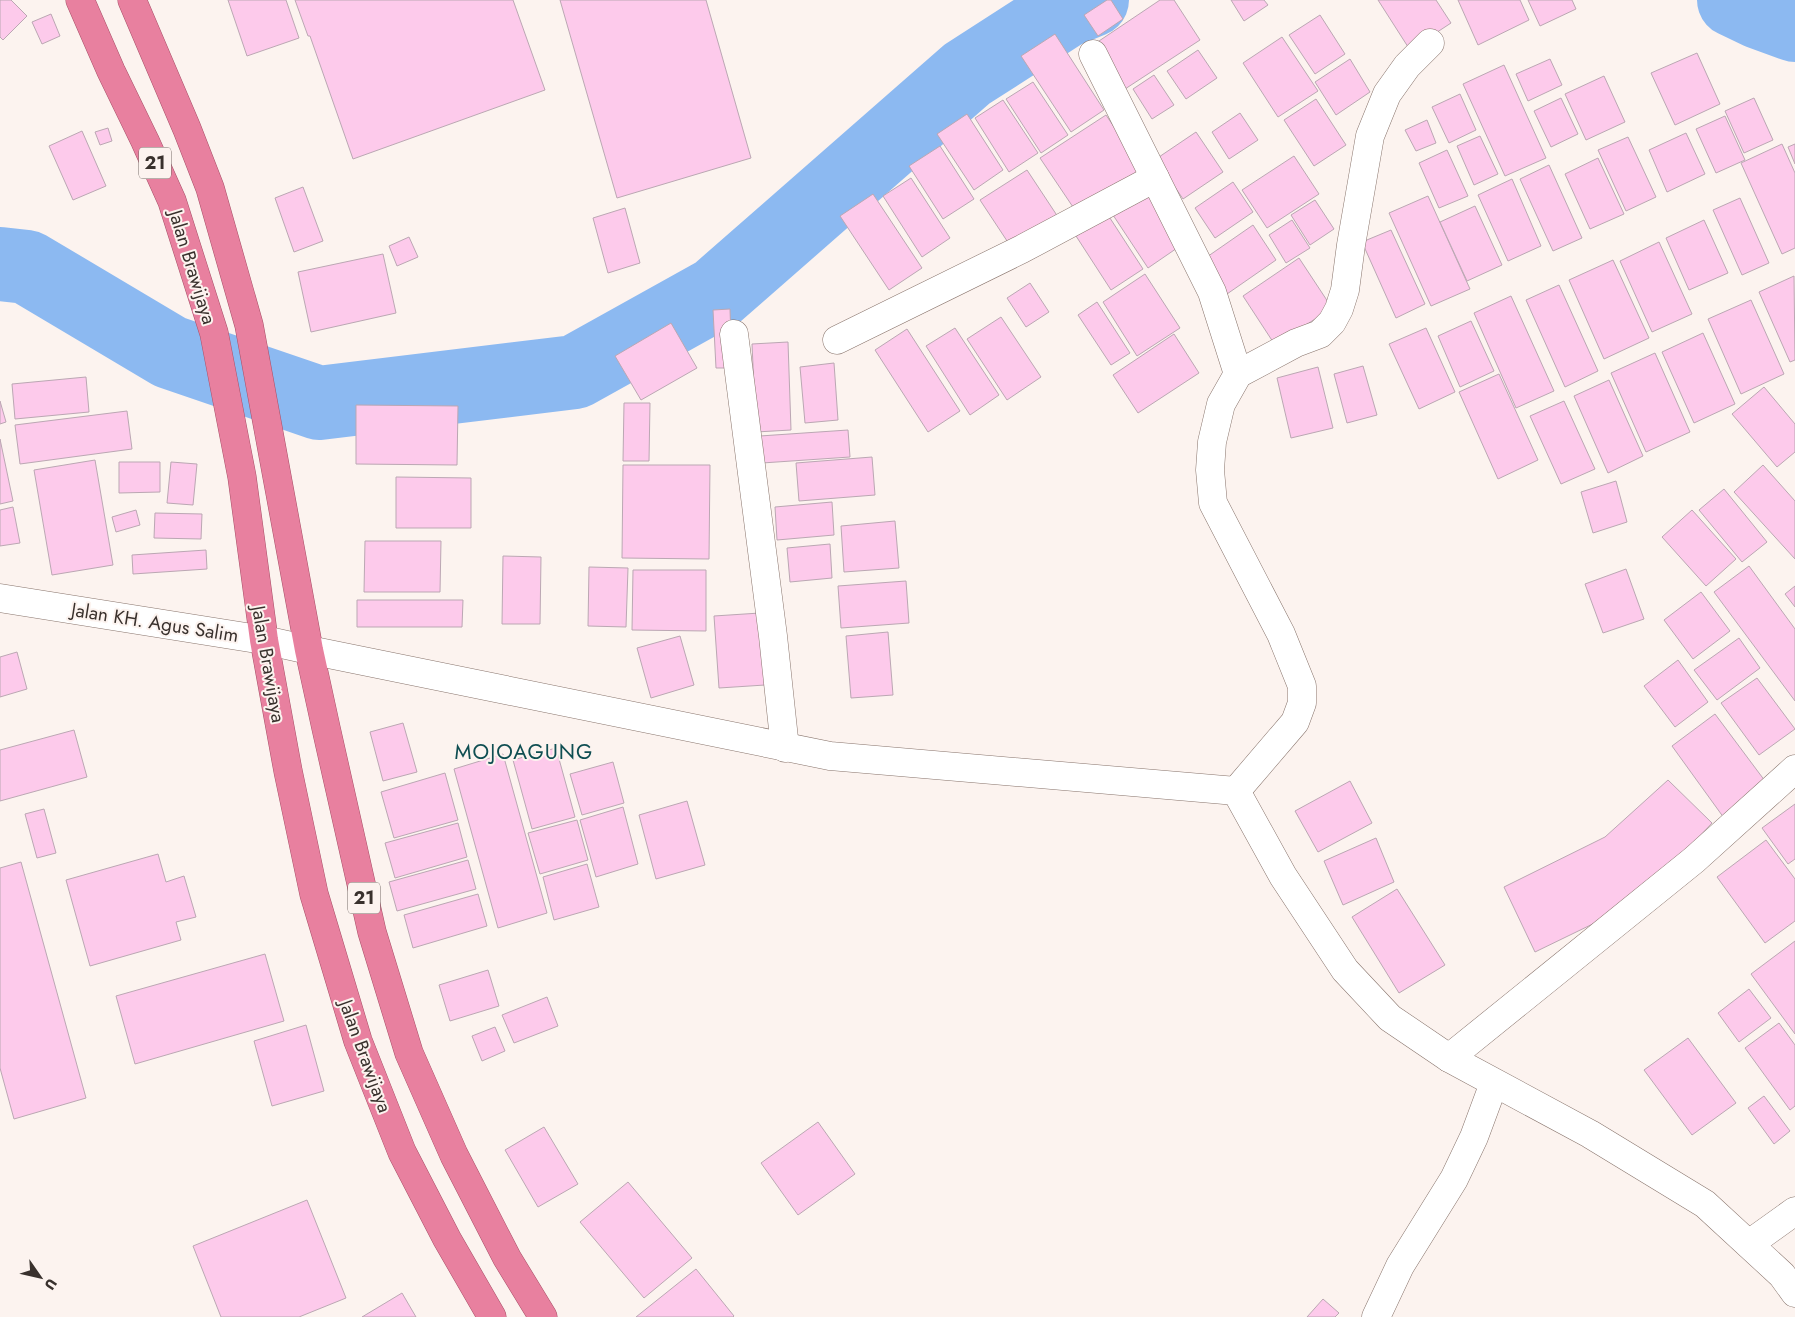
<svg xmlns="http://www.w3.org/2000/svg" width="1795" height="1317" font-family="Jost,sans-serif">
<rect width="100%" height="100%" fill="#fcf3ef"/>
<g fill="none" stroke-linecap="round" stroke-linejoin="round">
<g stroke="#8cb9f1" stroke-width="74">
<path d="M 1734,0 L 1759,12 L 1795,25"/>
<path d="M 0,264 L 27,267 L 170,352 L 319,403 L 575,372 L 717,293 L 967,74 L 1065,11 L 1092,0"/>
</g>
</g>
<g fill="#fdcaeb" stroke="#bba7b3">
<path d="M 0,0 L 11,0 L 27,16 L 3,40 L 0,37 Z"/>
<path d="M 228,0 L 286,0 L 299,38 L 247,56 Z"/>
<path d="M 295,0 L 513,0 L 545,90 L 353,159 L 310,36 L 308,36 Z"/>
<path d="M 560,0 L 706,0 L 751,158 L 617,198 Z"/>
<path d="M 1107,0 L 1111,0 L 1123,19 L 1098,36 L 1084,15 Z"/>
<path d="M 1160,0 L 1174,0 L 1200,40 L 1125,89 L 1096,43 Z"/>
<path d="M 1231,0 L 1264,0 L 1268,5 L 1244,21 Z"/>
<path d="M 1378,0 L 1436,0 L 1451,23 L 1410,50 Z"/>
<path d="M 1458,0 L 1520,0 L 1529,20 L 1478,45 Z"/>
<path d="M 1528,0 L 1572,0 L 1576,9 L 1540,26 Z"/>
<path d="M 51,14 L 60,36 L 42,44 L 32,22 Z"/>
<path d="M 1320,15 L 1345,54 L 1315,74 L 1289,35 Z"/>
<path d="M 1055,34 L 1104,110 L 1071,132 L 1021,56 Z"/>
<path d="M 1282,37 L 1318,91 L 1278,117 L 1243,63 Z"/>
<path d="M 1198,50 L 1217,78 L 1186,99 L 1167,71 Z"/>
<path d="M 1697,53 L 1720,104 L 1675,125 L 1651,73 Z"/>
<path d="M 1350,59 L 1370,92 L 1336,115 L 1315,82 Z"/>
<path d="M 1550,59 L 1562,85 L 1528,101 L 1516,74 Z"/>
<path d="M 1504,65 L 1546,158 L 1505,176 L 1463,84 Z"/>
<path d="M 1154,75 L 1174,105 L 1152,119 L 1133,89 Z"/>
<path d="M 1604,76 L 1625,122 L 1586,140 L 1565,94 Z"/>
<path d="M 1033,82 L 1068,135 L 1041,153 L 1006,99 Z"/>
<path d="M 1460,94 L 1476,130 L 1449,143 L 1432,107 Z"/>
<path d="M 1561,98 L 1578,134 L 1551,147 L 1534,111 Z"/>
<path d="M 1754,98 L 1773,140 L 1744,153 L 1725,111 Z"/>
<path d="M 1316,99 L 1346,145 L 1314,166 L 1284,120 Z"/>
<path d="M 1003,100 L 1038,153 L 1009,172 L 975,118 Z"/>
<path d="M 1240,113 L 1258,140 L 1229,159 L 1212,132 Z"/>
<path d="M 967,114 L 1003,170 L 974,190 L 937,134 Z"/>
<path d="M 1106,115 L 1145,173 L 1079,216 L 1040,158 Z"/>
<path d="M 1725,116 L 1745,160 L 1716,173 L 1696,129 Z"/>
<path d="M 1427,120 L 1436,143 L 1416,151 L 1405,130 Z"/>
<path d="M 108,128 L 112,141 L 100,145 L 95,132 Z"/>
<path d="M 82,131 L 106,186 L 73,200 L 49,146 Z"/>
<path d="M 1196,132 L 1223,172 L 1183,199 L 1156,159 Z"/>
<path d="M 1686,133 L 1705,174 L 1667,192 L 1649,150 Z"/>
<path d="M 1480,136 L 1498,174 L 1474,185 L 1457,146 Z"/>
<path d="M 1628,137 L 1656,197 L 1626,211 L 1598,150 Z"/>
<path d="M 1782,144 L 1795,173 L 1795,248 L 1782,254 L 1741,163 Z"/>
<path d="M 1795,144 L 1795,164 L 1788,147 Z"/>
<path d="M 940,146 L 974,199 L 943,219 L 909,166 Z"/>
<path d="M 1447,150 L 1468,196 L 1439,208 L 1419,163 Z"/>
<path d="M 1294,156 L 1319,194 L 1267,228 L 1242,190 Z"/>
<path d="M 1598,158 L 1624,214 L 1590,229 L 1565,174 Z"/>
<path d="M 1549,165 L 1582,238 L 1553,251 L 1520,179 Z"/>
<path d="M 1027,170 L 1060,220 L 1013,250 L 980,200 Z"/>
<path d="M 911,178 L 950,238 L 922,257 L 883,196 Z"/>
<path d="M 1512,179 L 1541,246 L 1508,261 L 1478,195 Z"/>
<path d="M 1233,182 L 1253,212 L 1215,238 L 1195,208 Z"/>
<path d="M 303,187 L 323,241 L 294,252 L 275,198 Z"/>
<path d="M 1149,192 L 1183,244 L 1148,268 L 1113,215 Z"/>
<path d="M 873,194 L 922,268 L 889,290 L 840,216 Z"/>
<path d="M 1428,196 L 1470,289 L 1431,306 L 1389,213 Z"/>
<path d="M 1740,198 L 1769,263 L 1742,275 L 1713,210 Z"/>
<path d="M 1315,200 L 1334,229 L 1310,245 L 1291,215 Z"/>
<path d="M 1475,206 L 1502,265 L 1467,281 L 1440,222 Z"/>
<path d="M 625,208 L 640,263 L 608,273 L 593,218 Z"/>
<path d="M 1108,215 L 1143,269 L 1111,290 L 1076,236 Z"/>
<path d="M 1292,220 L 1310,248 L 1286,263 L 1269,235 Z"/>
<path d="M 1704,220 L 1728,273 L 1689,290 L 1666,238 Z"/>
<path d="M 1253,225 L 1276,260 L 1227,294 L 1204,259 Z"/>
<path d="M 1391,230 L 1425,304 L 1396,318 L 1362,242 Z"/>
<path d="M 409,237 L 418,257 L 397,266 L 389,246 Z"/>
<path d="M 1659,242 L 1692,314 L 1652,332 L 1620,261 Z"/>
<path d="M 383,254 L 396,313 L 311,332 L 298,272 Z"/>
<path d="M 1299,258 L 1332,308 L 1275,345 L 1243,296 Z"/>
<path d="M 1613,260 L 1649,338 L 1604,359 L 1569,280 Z"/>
<path d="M 1145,274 L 1180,328 L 1137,356 L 1103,302 Z"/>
<path d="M 1794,276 L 1795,360 L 1790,362 L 1759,292 Z"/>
<path d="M 1030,283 L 1049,312 L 1026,327 L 1007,298 Z"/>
<path d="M 1559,285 L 1598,371 L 1565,387 L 1526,300 Z"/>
<path d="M 1511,296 L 1554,391 L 1516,408 L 1474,313 Z"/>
<path d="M 1751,300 L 1784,374 L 1741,394 L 1708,319 Z"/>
<path d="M 1097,302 L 1130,353 L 1111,365 L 1078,315 Z"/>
<path d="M 730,309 L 732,368 L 716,368 L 713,310 Z"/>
<path d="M 1001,317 L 1041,377 L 1007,400 L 967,339 Z"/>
<path d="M 1471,321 L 1494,371 L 1460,387 L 1438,336 Z"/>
<path d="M 671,323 L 697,368 L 641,400 L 615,356 Z"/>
<path d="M 955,328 L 999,395 L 970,415 L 926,346 Z"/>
<path d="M 1426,328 L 1455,392 L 1419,409 L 1389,344 Z"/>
<path d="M 907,329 L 960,411 L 928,432 L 875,350 Z"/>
<path d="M 1703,333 L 1735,404 L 1694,423 L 1662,352 Z"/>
<path d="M 1174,334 L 1199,373 L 1138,413 L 1113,375 Z"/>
<path d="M 788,342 L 791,430 L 756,432 L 752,344 Z"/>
<path d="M 1655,353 L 1690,432 L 1646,452 L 1611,373 Z"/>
<path d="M 834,363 L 838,420 L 805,423 L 800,367 Z"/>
<path d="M 1363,366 L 1377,415 L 1347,423 L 1334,374 Z"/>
<path d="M 1318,367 L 1333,428 L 1291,438 L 1277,378 Z"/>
<path d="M 1499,374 L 1538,460 L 1498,479 L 1459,392 Z"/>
<path d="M 86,377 L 89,412 L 15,419 L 12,384 Z"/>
<path d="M 1609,380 L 1643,456 L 1608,473 L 1574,396 Z"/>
<path d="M 1764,387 L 1795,424 L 1795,452 L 1777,467 L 1732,414 Z"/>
<path d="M 0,401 L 6,422 L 0,424 Z"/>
<path d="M 1564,401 L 1595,469 L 1561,484 L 1530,416 Z"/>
<path d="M 624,403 L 650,403 L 649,461 L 623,461 Z"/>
<path d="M 356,405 L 458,406 L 457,465 L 356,464 Z"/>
<path d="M 127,411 L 132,449 L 20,464 L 15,425 Z"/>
<path d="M 848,430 L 850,457 L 762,463 L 760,436 Z"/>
<path d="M 0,439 L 13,501 L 0,504 Z"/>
<path d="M 872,457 L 875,495 L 799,501 L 796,463 Z"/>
<path d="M 95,460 L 113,565 L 52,575 L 34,470 Z"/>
<path d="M 119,462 L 160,462 L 160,492 L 119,493 Z"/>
<path d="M 171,462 L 197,464 L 193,505 L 167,503 Z"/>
<path d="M 623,465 L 710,465 L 709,559 L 622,558 Z"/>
<path d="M 1763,465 L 1795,501 L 1795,559 L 1734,492 Z"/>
<path d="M 396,477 L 471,478 L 471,528 L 396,528 Z"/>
<path d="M 1616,481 L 1627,522 L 1593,533 L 1581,492 Z"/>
<path d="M 1724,489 L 1767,542 L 1742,562 L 1699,510 Z"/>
<path d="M 832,502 L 834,535 L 777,540 L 775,507 Z"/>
<path d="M 13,507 L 20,543 L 0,546 L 0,510 Z"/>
<path d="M 136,510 L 140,525 L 116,532 L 112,517 Z"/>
<path d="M 1692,510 L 1736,559 L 1706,586 L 1662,537 Z"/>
<path d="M 155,513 L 202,514 L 201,539 L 154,538 Z"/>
<path d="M 895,521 L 899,568 L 844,572 L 841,526 Z"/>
<path d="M 365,541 L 441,541 L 440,592 L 364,592 Z"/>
<path d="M 830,544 L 832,578 L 790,582 L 787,548 Z"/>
<path d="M 206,550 L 207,569 L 133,574 L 132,555 Z"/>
<path d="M 503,556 L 541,557 L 540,624 L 502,624 Z"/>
<path d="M 1749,566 L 1795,629 L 1795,701 L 1714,592 Z"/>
<path d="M 589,567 L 628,568 L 626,627 L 588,626 Z"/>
<path d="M 1626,569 L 1644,619 L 1603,633 L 1585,584 Z"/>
<path d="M 633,570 L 706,570 L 706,631 L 632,630 Z"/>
<path d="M 906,581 L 909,623 L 841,628 L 838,586 Z"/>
<path d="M 1795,586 L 1795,607 L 1785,594 Z"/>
<path d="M 1701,592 L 1730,631 L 1693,659 L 1664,620 Z"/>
<path d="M 357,600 L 463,600 L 462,627 L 357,627 Z"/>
<path d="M 760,613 L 765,685 L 719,688 L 714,616 Z"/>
<path d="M 888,632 L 893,695 L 851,698 L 846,636 Z"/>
<path d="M 680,636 L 694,685 L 651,698 L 637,648 Z"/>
<path d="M 1739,638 L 1760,668 L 1717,700 L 1694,670 Z"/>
<path d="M 17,652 L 27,689 L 0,697 L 0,657 Z"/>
<path d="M 1678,660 L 1708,702 L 1675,727 L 1644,686 Z"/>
<path d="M 1757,678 L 1795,729 L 1759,755 L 1721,703 Z"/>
<path d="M 1715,714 L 1768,785 L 1724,818 L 1672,746 Z"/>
<path d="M 403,723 L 417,772 L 383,781 L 370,732 Z"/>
<path d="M 74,730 L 87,777 L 0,801 L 0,750 Z"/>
<path d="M 556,748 L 575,817 L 532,829 L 513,760 Z"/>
<path d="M 503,754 L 547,913 L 498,928 L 454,769 Z"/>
<path d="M 613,762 L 624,803 L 582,815 L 570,774 Z"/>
<path d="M 445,773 L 458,820 L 394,838 L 381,792 Z"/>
<path d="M 1668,780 L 1712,823 L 1638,902 L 1535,952 L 1504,887 L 1605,837 Z"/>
<path d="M 1350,781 L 1372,823 L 1318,852 L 1295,811 Z"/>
<path d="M 687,801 L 705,865 L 656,879 L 639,815 Z"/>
<path d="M 1795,804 L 1795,859 L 1788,864 L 1762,828 Z"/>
<path d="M 623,807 L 638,864 L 596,877 L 580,820 Z"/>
<path d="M 44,809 L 56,853 L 37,858 L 25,814 Z"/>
<path d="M 577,820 L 588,860 L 540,874 L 528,833 Z"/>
<path d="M 458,823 L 467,857 L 395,878 L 385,843 Z"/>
<path d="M 1376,838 L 1394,882 L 1343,905 L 1324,861 Z"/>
<path d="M 1766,840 L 1795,879 L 1795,921 L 1765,943 L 1717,877 Z"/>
<path d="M 158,854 L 166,882 L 184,876 L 196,917 L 176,922 L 181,940 L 90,966 L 66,880 Z"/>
<path d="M 468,860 L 476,889 L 397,911 L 389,882 Z"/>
<path d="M 21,862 L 86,1098 L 14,1119 L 0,1068 L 0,868 Z"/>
<path d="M 587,864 L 599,907 L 554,920 L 543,877 Z"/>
<path d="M 1397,889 L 1445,965 L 1399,993 L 1352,917 Z"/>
<path d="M 478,894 L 487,926 L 413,948 L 404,915 Z"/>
<path d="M 1795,941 L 1795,1034 L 1751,974 Z"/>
<path d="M 265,954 L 284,1021 L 135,1064 L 116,996 Z"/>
<path d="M 488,970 L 499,1006 L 450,1021 L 439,985 Z"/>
<path d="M 1749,989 L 1771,1018 L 1739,1042 L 1718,1013 Z"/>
<path d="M 547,997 L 558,1026 L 514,1043 L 502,1015 Z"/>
<path d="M 1779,1023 L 1795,1045 L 1795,1106 L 1790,1110 L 1745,1048 Z"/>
<path d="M 306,1025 L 324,1091 L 272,1106 L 254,1041 Z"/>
<path d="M 495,1027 L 505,1051 L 482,1061 L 472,1036 Z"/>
<path d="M 1688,1038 L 1736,1103 L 1692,1135 L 1644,1070 Z"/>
<path d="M 1764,1096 L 1790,1131 L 1774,1144 L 1748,1108 Z"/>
<path d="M 818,1122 L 855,1174 L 798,1215 L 761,1163 Z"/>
<path d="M 544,1127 L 578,1184 L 538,1207 L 505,1150 Z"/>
<path d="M 628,1182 L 692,1258 L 644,1298 L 580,1222 Z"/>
<path d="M 307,1200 L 346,1298 L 299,1317 L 221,1317 L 193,1246 Z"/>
<path d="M 696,1269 L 734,1316 L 733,1317 L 636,1317 Z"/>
<path d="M 402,1293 L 416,1317 L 362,1317 Z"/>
<path d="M 1323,1299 L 1339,1313 L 1335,1317 L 1307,1317 Z"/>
</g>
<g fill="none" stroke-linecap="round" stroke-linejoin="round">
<g stroke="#88746c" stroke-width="29">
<g id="minor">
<path d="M 1093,54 L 1212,292 L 1238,374"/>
<path d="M 734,334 L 773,636 L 785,748"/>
<path d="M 837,340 L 1022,249 L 1155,178"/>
<path d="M 309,650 L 830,756 L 1236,791 L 1283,876 L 1345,970 L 1390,1018 L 1449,1058 L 1590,1134 L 1705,1204 L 1782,1275 L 1795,1293"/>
<path d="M 1236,791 L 1295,722 L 1302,703 L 1302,686 L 1281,634 L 1213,503 L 1210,470 L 1212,442 L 1221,404 L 1238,374 L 1296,343 L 1320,334 L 1332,322 L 1339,309 L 1345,290 L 1351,245 L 1370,136 L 1387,94 L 1407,66 L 1430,43"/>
<path d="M 1449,1058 L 1694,860 L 1795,769"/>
<path d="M 1749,1244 L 1795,1211"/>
<path d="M 1376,1317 L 1400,1266 L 1454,1179 L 1474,1137 L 1494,1083"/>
</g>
</g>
<g stroke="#88746c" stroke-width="29">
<path id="tertiary" d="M 0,598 L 264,640 L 309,650"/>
</g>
<g stroke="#a75068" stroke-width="29">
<g id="trunk">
<path d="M 80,0 L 111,71 L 145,141 L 172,201 L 214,333 L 242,477 L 264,640 L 288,771 L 314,894 L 358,1041 L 402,1152 L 447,1239 L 492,1317"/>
<path d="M 132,0 L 187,129 L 210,188 L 249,325 L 309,650 L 326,728 L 372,932 L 409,1053 L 454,1155 L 507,1258 L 543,1317"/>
</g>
</g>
<use href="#minor" stroke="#fff" stroke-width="28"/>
<use href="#tertiary" stroke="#fff" stroke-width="28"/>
<use href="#trunk" stroke="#e8809f" stroke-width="28"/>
</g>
<g text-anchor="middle" stroke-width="4" stroke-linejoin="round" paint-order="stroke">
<g fill="#fcf3ef" stroke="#746b67" stroke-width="1">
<rect x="139" y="147.5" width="32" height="31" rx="4"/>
<rect x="348" y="882.5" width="32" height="31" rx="4"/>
</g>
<g font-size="18" font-weight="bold" fill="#39312d">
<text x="155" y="169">21</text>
<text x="364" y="904">21</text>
</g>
<g font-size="19" fill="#39312d" stroke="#fcf3ef">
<text transform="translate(193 267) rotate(73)" y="7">Jalan Brawijaya</text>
<text transform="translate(155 622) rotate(9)" y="7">Jalan KH. Agus Salim</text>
<text transform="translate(269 664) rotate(80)" y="7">Jalan Brawijaya</text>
<text transform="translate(366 1056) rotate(70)" y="7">Jalan Brawijaya</text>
</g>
<g font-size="21" letter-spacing="1" fill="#0f4e52" stroke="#fcf3ef">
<text x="524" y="759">MOJOAGUNG</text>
</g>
</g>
<g transform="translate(40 1277) rotate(124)" stroke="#fcf3ef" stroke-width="4" paint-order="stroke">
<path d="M0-4L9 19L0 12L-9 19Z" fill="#39312d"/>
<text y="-8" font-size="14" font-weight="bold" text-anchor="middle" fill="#39312d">U</text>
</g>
</svg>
